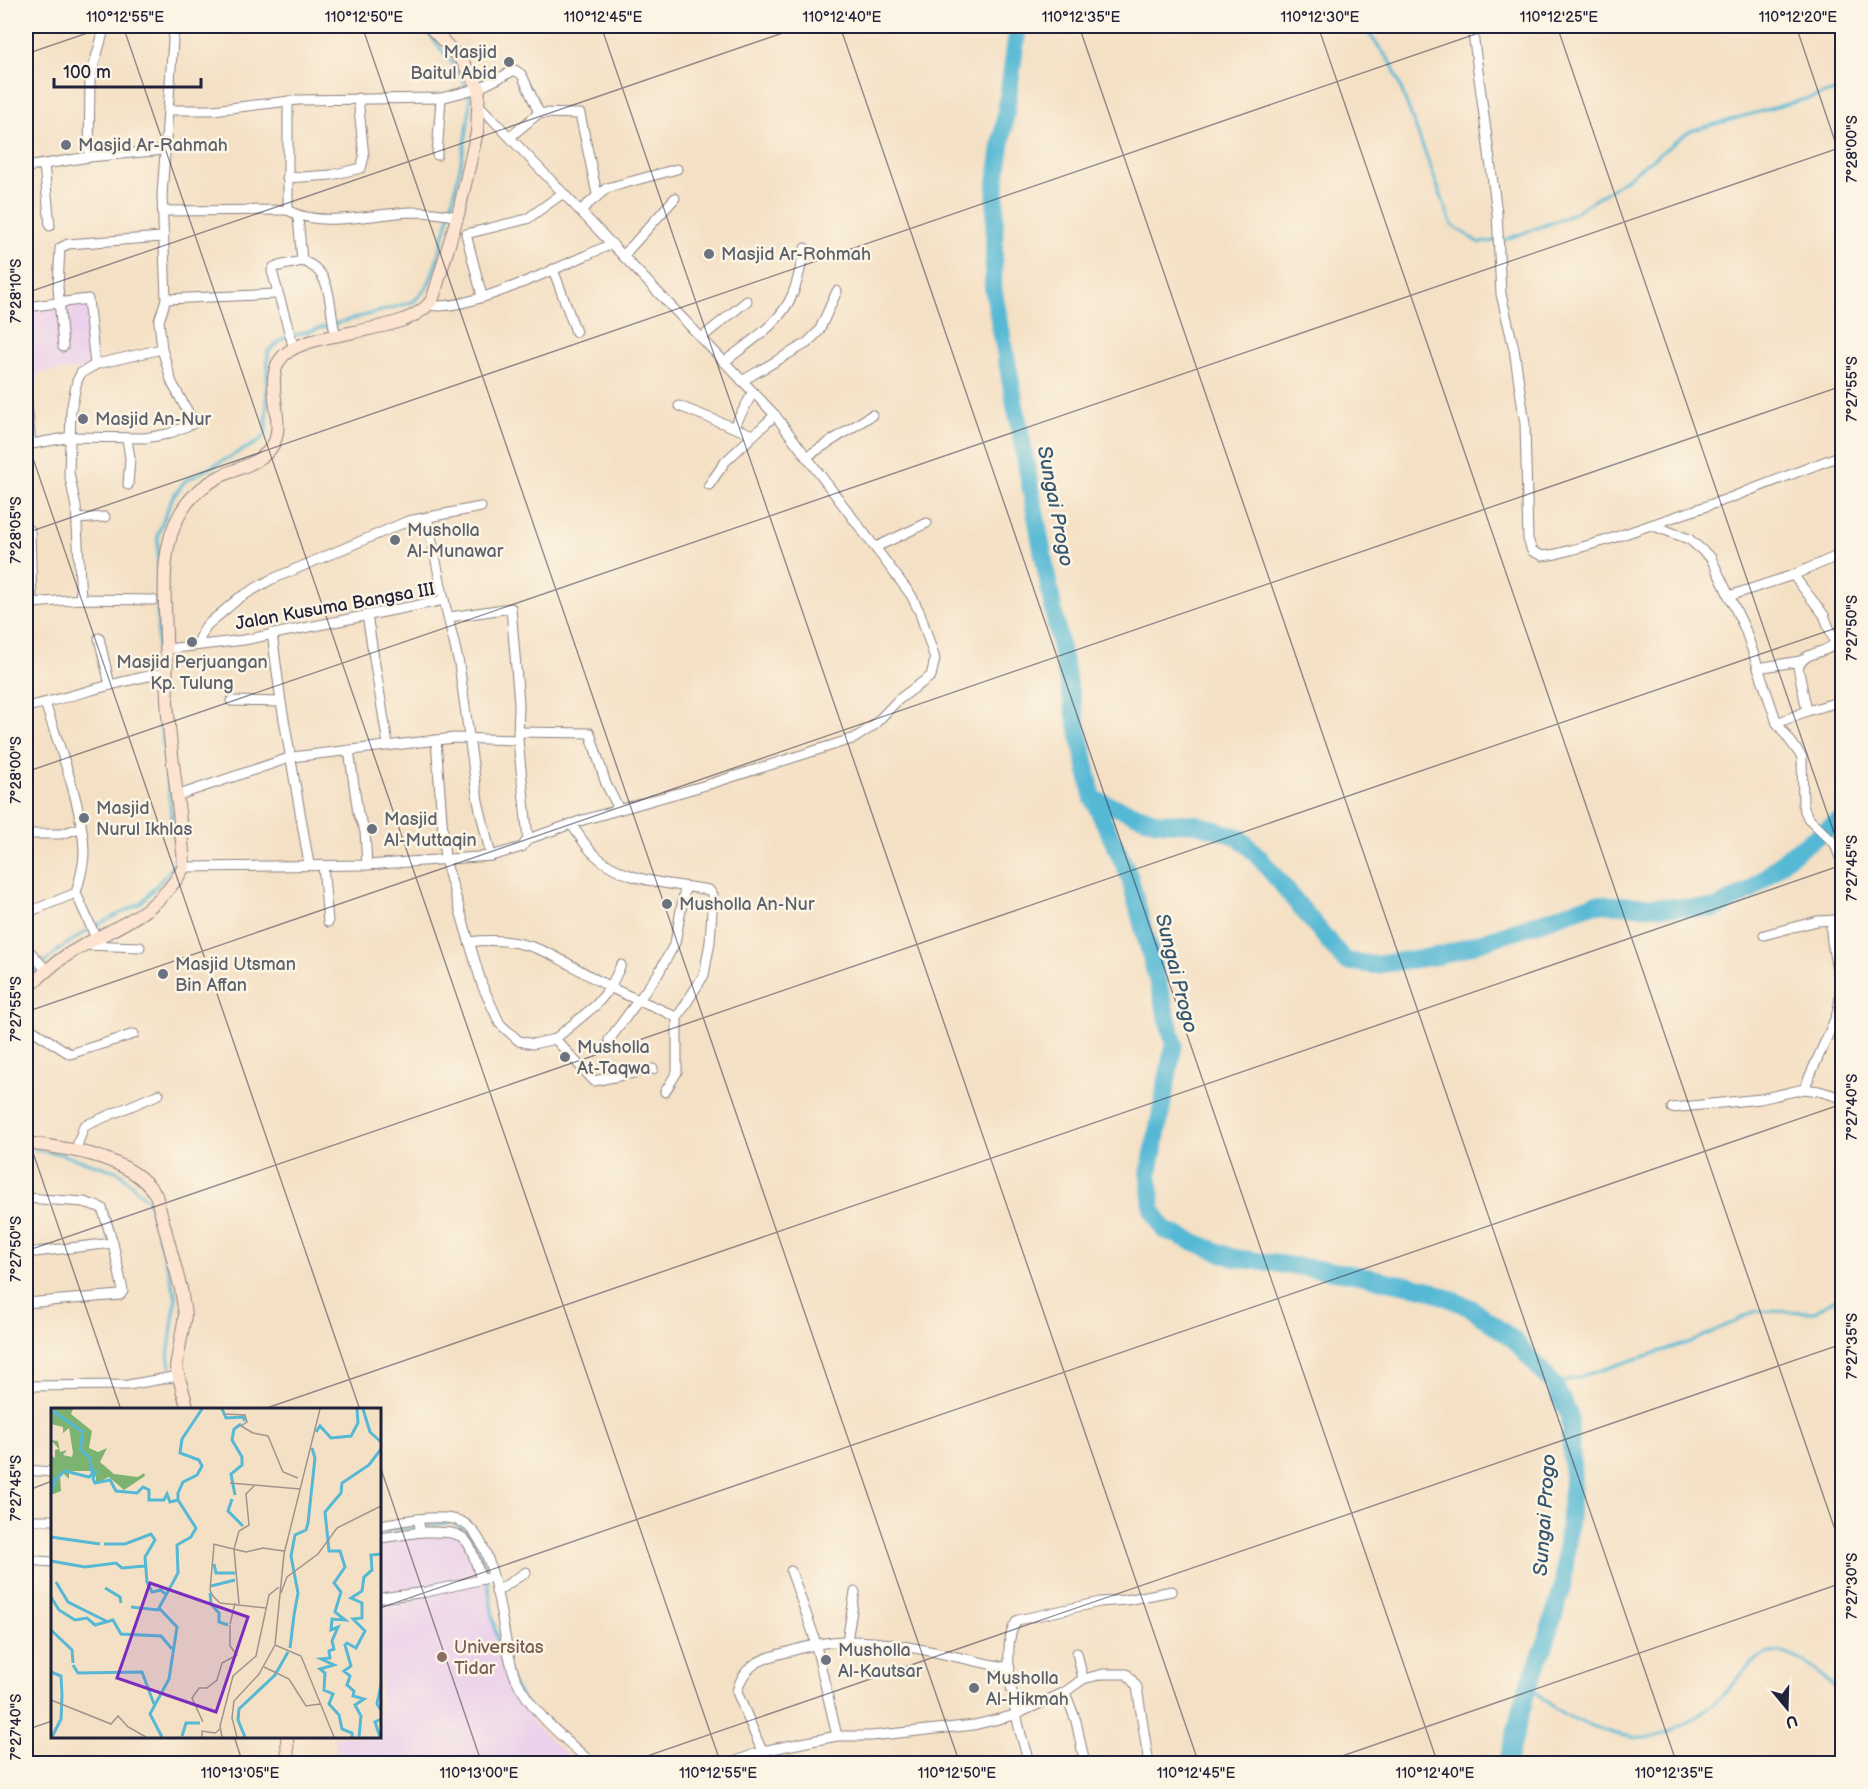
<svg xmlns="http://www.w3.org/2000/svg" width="1868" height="1789" font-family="'Balsamiq Sans',sans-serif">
<rect width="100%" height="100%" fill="#fcf5e5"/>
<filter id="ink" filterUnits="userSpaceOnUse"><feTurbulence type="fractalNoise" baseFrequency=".0167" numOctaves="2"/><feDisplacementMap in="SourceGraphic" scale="12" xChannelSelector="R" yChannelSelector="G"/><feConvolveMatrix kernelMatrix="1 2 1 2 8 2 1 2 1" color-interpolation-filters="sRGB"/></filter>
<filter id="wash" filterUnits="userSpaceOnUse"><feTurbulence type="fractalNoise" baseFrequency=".008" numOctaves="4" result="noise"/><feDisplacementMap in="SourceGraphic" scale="24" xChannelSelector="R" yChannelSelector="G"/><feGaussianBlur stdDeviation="1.35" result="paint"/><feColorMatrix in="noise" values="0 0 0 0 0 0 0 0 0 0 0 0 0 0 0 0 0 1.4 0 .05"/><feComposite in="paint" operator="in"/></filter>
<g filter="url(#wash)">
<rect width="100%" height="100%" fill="#f4e0c4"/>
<g fill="#ebd1eb">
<path d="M 89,301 L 92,368 L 38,373 L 38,382 L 26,383 L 26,305 Z"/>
<path d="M 461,1529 L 475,1538 L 486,1564 L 494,1624 L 517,1691 L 534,1724 L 567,1755 L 570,1763 L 336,1763 L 335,1737 L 380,1736 L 380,1540 Z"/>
</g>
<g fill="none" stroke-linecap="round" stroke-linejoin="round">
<g stroke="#55b8d4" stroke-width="3">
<path d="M 1363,26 L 1392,64 L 1452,225 L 1479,243 L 1504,240 L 1567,217 L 1612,189 L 1690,131 L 1842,89"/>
<path d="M 26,979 L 61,948 L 91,928 L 141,903 L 171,869 L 177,857 L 157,703 L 158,534 L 172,498 L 185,481 L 258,442 L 266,433 L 268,351 L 284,338 L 413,302 C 418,297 425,291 428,285 C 440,262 475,115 469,94 C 462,71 442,51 428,33"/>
<path d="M 35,1150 L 60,1154 L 119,1172 L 148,1201 L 176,1297 L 168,1357 L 171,1367"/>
<path d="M 1554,1385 L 1693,1341 L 1756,1311 L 1815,1312 L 1842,1294"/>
<path d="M 456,1525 C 490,1544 488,1596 495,1629 C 501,1657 511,1687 530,1709"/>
<path d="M 380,1532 L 448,1523"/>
<path d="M 1528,1686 C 1540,1695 1551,1707 1564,1714 C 1583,1724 1621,1738 1642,1738 C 1678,1737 1716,1704 1738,1679 C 1749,1665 1762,1649 1782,1653 C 1804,1657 1826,1679 1842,1694"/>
</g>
<g stroke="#55b8d4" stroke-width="18">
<path d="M 1018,26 L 996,182 L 993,287 L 1059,640 L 1093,799 L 1129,875 L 1174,1043 L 1149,1174 L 1152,1209 L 1164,1230 L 1234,1258 L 1348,1273 L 1427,1289 L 1471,1308 L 1514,1340 L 1554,1385 L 1569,1414 L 1573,1480 L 1563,1586 L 1544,1648 L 1528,1686 L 1507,1764"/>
<path d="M 1093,799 L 1157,822 L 1197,824 L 1239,837 L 1258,856 L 1345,961 L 1375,965 L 1443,955 L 1594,904 L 1714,909 L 1750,891 L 1789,856 L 1842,819"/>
</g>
</g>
</g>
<g filter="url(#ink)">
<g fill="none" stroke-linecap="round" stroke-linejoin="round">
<g stroke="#8b8180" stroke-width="11">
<g id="street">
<path d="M 1472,26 L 1497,213 L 1501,294 L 1514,349 L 1525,424 L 1528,539 L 1532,551 L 1543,556 L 1556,554 L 1604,541 L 1727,499 L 1842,455"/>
<path d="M 477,103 L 775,415 L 725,462 L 709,485"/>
<path d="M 170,110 L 213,110 L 298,100 L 441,98 L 479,88 L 515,70 L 522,75 L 539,113"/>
<path d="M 510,137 L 539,113 L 580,114 L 597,194"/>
<path d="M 437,155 L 441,98"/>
<path d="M 89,157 L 90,79 L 105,26"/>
<path d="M 44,164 L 50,226"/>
<path d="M 26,167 L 89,157 L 164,150"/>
<path d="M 287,178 L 331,175 L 361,168 L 364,157 L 358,98"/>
<path d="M 288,210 C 319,229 376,213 411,212 C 427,212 442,213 457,217"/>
<path d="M 163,211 L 288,210 L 288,101"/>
<path d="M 580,211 L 607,188 L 677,169"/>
<path d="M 623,256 L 675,198"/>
<path d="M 302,261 C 335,271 328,309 336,337"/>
<path d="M 553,269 L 576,332"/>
<path d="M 482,296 L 466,234 L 527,219 L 563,193"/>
<path d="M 166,299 L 277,294"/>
<path d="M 429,305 C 466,314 573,260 612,244"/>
<path d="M 26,307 L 88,299 L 95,365"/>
<path d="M 701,338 L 747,301"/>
<path d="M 63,347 L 58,287 L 60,248 L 68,244 L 162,237"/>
<path d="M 294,349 L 272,271 L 274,267 L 302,261 L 298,217"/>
<path d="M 724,362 C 749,342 781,324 793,293 C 799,279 801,263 805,248"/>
<path d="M 742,381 L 807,343 L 819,331 L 837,291"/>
<path d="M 26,393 L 31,444"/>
<path d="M 679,406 L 753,435"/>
<path d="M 734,427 L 753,392"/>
<path d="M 127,439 L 130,458 L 128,485"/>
<path d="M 26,445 L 71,437 L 145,438 L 168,434 L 194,423 L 172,383 L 162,349 L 159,321 L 166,299 L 162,195 L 174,26"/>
<path d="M 806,457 L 872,415"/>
<path d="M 427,517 L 444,600"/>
<path d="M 77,519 L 105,517"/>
<path d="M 1651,525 L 1689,539 L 1711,558 L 1745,629 L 1777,723"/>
<path d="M 30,530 L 32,603 L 81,599 L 153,600"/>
<path d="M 876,547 L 927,523"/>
<path d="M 1793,575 L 1824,615 L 1835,643 C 1825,655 1805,650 1798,667 L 1807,711 L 1842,701"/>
<path d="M 1729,596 L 1793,575 L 1842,554"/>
<path d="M 81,599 L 76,507 L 69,473 L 71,410 L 77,381 L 81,373 L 97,364 L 162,349"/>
<path d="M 367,615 L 388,745"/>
<path d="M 450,617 L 511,608 L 519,703 L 518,740"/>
<path d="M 272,633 L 281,702 L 309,864"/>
<path d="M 99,638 L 110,685"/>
<path d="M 1835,643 L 1842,663"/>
<path d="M 197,645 L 206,626 L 239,598 L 270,580 L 408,521 L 481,507"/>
<path d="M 167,649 L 244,640 L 444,600 L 459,664 L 478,801 L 491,856"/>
<path d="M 1758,668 L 1800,661"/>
<path d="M 231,701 L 281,702"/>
<path d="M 26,707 C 73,697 118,680 166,673"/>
<path d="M 1807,711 L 1777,723 L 1802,757 L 1803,806 L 1808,818 L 1835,844 L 1842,863"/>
<path d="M 518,732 L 590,733 L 606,784 L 619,809"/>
<path d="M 436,740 L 445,860 L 482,985 L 500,1024 L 519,1041 L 533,1044 L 555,1039 L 596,1005 L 610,988 L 621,965"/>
<path d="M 349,750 L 358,813 L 365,831 L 367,865"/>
<path d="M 176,796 L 292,757 L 454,738 L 518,740 L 528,839"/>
<path d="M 571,824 C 577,832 583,842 590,850 C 620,883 669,883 709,890 L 713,895 L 710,942 L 704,975 L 677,1018 L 677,1072 L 665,1092"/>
<path d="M 26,834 L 61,834 L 80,828"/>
<path d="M 323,865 L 328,922"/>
<path d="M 184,867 L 367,865 L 491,856 L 522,847 L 528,839 L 583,820 L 713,783 L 855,738 L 873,726 L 898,700 L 931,676 L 935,659 L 920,613 L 911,595 L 775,415"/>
<path d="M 76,893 L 96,938"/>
<path d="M 26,913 L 76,893 C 80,879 84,866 84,852 C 83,807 59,746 45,703"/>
<path d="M 1842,918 L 1837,920 L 1831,928 C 1831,961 1847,983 1836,1017 L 1842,1020"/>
<path d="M 1764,935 L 1817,921 L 1837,920"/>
<path d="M 469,942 C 533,934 558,960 610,987 C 632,999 656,1005 677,1018"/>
<path d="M 84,945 L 140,947"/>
<path d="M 26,947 L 47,971"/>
<path d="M 26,1026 L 70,1054 L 134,1034"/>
<path d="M 555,1039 L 594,1081 L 653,1069"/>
<path d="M 609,1040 L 658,974 L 675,943 L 685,888"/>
<path d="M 1804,1089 L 1836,1017"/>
<path d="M 1672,1108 L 1760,1099 L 1804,1089 L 1819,1091 L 1842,1098"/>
<path d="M 76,1149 L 84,1126 L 159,1094"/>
<path d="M 26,1198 L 84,1202 L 102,1208 L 113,1243 L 123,1291 L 120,1295 L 26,1303"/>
<path d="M 26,1253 L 113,1243"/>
<path d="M 26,1386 L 128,1385 L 178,1376"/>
<path d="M 26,1470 L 52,1472"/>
<path d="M 26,1520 L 52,1520"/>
<path d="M 418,1520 L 421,1532 C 469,1531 467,1535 481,1579"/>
<path d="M 380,1525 C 402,1521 430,1515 453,1519 C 501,1527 499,1642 516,1679 C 531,1712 566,1740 593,1764"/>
<path d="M 380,1538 L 421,1532"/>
<path d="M 26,1560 L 52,1562"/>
<path d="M 791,1571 L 813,1633 L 837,1736"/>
<path d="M 496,1592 L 526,1572"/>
<path d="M 380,1598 L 426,1592 L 493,1577"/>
<path d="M 847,1641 L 855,1592"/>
<path d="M 1077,1653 L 1083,1679"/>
<path d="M 1065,1692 L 1076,1721 L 1085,1764"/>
<path d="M 762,1751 L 737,1692 C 743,1664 763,1658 787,1652 C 806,1647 826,1641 846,1641 C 899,1640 958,1659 1010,1668"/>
<path d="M 76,1763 L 76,1764"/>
<path d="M 729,1764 L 762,1751 L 837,1736 L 871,1736 L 974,1725 L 1015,1715 L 1065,1692 L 1083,1679 L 1103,1674 L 1127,1674 L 1137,1687 L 1149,1764"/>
<path d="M 1030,1764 C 1019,1734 996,1644 1018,1620 L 1100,1602 L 1126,1600 L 1172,1591"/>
</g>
</g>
<g stroke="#8b8180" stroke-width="14">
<g id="secondary">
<path d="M 26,990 C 38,979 50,966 64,957 C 111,926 155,919 184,867 C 181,811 170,756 167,700 C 166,679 167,658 166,636 C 165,595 159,549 181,512 C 190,497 205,484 221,476 C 238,468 265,462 274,443 C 286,418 261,377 284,355 C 314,327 411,337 433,298 L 459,211 L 477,132 L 479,88 L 462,61 L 429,26"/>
<path d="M 26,1143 C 68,1148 131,1156 156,1195 L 181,1289 L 185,1315 L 176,1367 L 188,1410"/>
<path d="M 287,1736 L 288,1764"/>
</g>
</g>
<use href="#street" stroke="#fff" stroke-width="9"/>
<use href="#secondary" stroke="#fde4d1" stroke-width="12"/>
</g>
</g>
<path fill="none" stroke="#22223b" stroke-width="1.5" stroke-opacity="0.45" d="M 123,26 L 721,1764M 362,26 L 960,1764M 601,26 L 1199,1764M 840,26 L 1438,1764M 1079,26 L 1677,1764M 1318,26 L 1842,1550M 1557,26 L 1842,856M 1796,26 L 1842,162M 26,54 L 108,26M 26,293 L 803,26M 26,438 L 360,1410M 26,533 L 1499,26M 26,772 L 1842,147M 26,1012 L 1842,386M 26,1132 L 121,1410M 26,1251 L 1842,626M 261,1410 L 1842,865M 380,1466 L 482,1764M 26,1491 L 52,1481M 380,1608 L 1842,1104M 26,1730 L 52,1721M 234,1736 L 243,1764M 624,1764 L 1842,1344M 1319,1764 L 1842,1583"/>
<g fill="#6b7280" stroke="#fcf5e5" stroke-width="2">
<circle cx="509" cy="62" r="6"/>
<circle cx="66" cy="145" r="6"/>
<circle cx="709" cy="254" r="6"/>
<circle cx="83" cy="419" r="6"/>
<circle cx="395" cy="540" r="6"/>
<circle cx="192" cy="642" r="6"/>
<circle cx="84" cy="818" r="6"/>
<circle cx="372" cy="829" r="6"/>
<circle cx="667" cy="904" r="6"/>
<circle cx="163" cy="974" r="6"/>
<circle cx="565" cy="1057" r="6"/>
<circle cx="826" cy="1660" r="6"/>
<circle cx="974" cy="1688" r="6"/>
</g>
<circle fill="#8d6e63" stroke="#fcf5e5" stroke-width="2" cx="442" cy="1657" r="6"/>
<g text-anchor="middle" stroke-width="5" stroke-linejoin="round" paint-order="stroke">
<g font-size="18" fill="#5b616d" stroke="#fcf5e5" text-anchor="start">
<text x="497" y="58" text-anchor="end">Masjid<tspan x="497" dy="21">Baitul Abid</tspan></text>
<text x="78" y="151">Masjid Ar-Rahmah</text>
<text x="721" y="260">Masjid Ar-Rohmah</text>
<text x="95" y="425">Masjid An-Nur</text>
<text x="407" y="536">Musholla<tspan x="407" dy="21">Al-Munawar</tspan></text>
<text x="192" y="668" text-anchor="middle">Masjid Perjuangan<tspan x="192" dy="21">Kp. Tulung</tspan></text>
<text x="96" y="814">Masjid<tspan x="96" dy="21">Nurul Ikhlas</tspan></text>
<text x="384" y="825">Masjid<tspan x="384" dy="21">Al-Muttaqin</tspan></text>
<text x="679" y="910">Musholla An-Nur</text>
<text x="175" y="970">Masjid Utsman<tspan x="175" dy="21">Bin Affan</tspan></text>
<text x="577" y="1053">Musholla<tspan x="577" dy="21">At-Taqwa</tspan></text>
<text x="838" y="1656">Musholla<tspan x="838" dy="21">Al-Kautsar</tspan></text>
<text x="986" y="1684">Musholla<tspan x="986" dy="21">Al-Hikmah</tspan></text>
</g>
<g font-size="18" fill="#22223b" stroke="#fcf5e5">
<text transform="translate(335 606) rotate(-10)" y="6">Jalan Kusuma Bangsa III</text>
</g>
<g font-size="18" fill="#785e54" stroke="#fcf5e5" text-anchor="start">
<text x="454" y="1653">Universitas<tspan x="454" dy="21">Tidar</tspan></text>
</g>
<g font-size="20" font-style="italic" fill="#345671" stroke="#fcf5e5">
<text transform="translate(1056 506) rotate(79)" y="7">Sungai Progo</text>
<text transform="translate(1177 973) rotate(76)" y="7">Sungai Progo</text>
<text transform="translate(1544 1515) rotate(-86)" y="7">Sungai Progo</text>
</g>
</g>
<g transform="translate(51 1408)">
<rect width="330" height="330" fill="#f4e0c4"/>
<path d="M 0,1 L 22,1 L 20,6 L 41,23 L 38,40 L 47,44 L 56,40 L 49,54 L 63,66 L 87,69 L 93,65 L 94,68 L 73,82 L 58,69 L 45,75 L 45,63 L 18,63 L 18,71 L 12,65 L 9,68 L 10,83 L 0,87 L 0,47 L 4,50 L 4,42 L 8,41 L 0,32 L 7,33 L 9,44 L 16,42 L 12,47 L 21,49 L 22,45 L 18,20 L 12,25 L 12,19 L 0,16 Z" fill="#7db370"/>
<path fill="none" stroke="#55b8d4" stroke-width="3" d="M 171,1 L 175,10 L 192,9 L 194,13M 312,1 L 319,24 L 330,34M 0,2 L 32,24 L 29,41 L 39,50 L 41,65M 265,24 L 269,18 L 280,30 L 300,28 L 307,15 L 306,1M 4,72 L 14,63 L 38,69 L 45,63 L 42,71 L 44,75 L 59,72 L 65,83 L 86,85 L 92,79 L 98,82 L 98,92 L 113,92 L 116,86 L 119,94 L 127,92M 0,73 L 4,72 L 0,86M 184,87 L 180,66 L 191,57 L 191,49 L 181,32 L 183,21 L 190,16M 181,91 L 177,103 L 192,118M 0,129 L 49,136M 53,136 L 74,136 L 100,126 L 104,132 L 94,149 L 96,174 L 101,184 L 110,182 L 115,187M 0,153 L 34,159 L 65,155 L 71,160 L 94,158M 163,156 L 165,165 L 184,165M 5,174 L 17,194 L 57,214M 160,178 L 184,172M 54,180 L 69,189 L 70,195M 159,185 L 160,196 L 168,205 L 168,214 L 177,217M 0,189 L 8,202 L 24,212 L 36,210 L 44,217 L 62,212 L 70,226 L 110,228 L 121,241M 80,199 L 108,202M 243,207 L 247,185 L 240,148 L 244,127 L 255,122 L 257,115 L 264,50 L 261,40M 0,222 L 21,242 L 22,255M 239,240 L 243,207M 22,257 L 27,265 L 91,264 L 103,296M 0,264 L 10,268 L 11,287 L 10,311 L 1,329M 330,277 L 326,296 L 330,302M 131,328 L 135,315 L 149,315M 111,329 L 99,306 L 118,271 L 126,219 L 108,200 L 127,165 L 126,137 L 140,129 L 145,120 L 127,92 L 127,85 L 132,74 L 146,67 L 151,58 L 148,52 L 129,45 L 131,31 L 151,1M 194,329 L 187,312 L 188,301 L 224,267 L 237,244M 301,329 L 301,325 L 291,321 L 288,307 L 278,296 L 282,286 L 273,282 L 274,265 L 269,261 L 283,257 L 270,251 L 279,250 L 278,243 L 283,241 L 281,233 L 287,219 L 280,222 L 281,211 L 294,212 L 284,204 L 290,184 L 283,175 L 294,159 L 289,143 L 278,143 L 274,104 L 290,85 L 291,75 L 318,57 L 330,41M 308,329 L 310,308 L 304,297 L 313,291 L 302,288 L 303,283 L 296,277 L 299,268 L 293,263 L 300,258 L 294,237 L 296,235 L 305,240 L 314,223 L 302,211 L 311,210 L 311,195 L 300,190 L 311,183 L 313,169 L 321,162 L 320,147 L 330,146M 329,329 L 324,314 L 330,311"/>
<path fill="none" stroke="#a0948d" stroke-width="1.5" d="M 269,1 L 233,146 L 224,237 L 250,248 L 283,329M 173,6 L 194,7 L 196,14 L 190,18 L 202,25M 202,25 L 217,28 L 232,64 L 247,70M 179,75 L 249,81M 162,136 L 195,144 L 212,140 L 233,143M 163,137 L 159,182 L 162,188 L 169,195 L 215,200M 230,185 L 236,169 L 267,146 L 286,120 L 330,98M 188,196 L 183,141 L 188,123 L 198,117 L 195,86 L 203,78M 179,216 L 184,195M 213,259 L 238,271 L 255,298 L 269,296M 0,292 L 60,316 L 67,308 L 77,319 L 95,329M 152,314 L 141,290 L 148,280 L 156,280 L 166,272 L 171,255 L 186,247 L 179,238 L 179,217M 151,329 L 151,323 L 164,325 L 169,321M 171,329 L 169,318 L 182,268 L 205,248 L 218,187 L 228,179M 186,329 L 181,310 L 183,293 L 208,266 L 224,237"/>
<path fill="#7b2cbf" fill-opacity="0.15" stroke="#7b2cbf" stroke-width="3" d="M 99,175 L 197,209 L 165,304 L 66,270 Z"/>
<rect width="330" height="330" fill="none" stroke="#22223b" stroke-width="3"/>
</g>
<rect width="1868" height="1789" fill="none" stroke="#fcf5e5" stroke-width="66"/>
<g transform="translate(1787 1708) rotate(161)" stroke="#fcf5e5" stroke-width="4.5" paint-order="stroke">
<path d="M0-4.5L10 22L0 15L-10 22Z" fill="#22223b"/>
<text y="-9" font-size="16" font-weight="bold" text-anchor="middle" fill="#22223b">U</text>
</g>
<path d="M54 78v9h147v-9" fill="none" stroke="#22223b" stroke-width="3"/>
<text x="63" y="78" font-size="18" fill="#22223b" stroke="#fcf5e5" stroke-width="4.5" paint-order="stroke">100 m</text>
<rect x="33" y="33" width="1802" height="1723" fill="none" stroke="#22223b" stroke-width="2"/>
<g font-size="15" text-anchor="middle" fill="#22223b">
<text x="125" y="22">110°12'55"E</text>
<text x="364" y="22">110°12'50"E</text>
<text x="603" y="22">110°12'45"E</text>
<text x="842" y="22">110°12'40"E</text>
<text x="1081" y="22">110°12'35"E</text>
<text x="1320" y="22">110°12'30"E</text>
<text x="1559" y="22">110°12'25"E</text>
<text x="1798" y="22">110°12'20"E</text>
<text transform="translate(1852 149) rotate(-90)" y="5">7°28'00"S</text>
<text transform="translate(16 291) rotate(-90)" y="5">7°28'10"S</text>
<text transform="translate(1852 389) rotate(-90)" y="5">7°27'55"S</text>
<text transform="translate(16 530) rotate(-90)" y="5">7°28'05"S</text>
<text transform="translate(1852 628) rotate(-90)" y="5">7°27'50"S</text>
<text transform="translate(16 770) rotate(-90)" y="5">7°28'00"S</text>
<text transform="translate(1852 868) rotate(-90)" y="5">7°27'45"S</text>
<text transform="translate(16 1009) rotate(-90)" y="5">7°27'55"S</text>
<text transform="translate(1852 1107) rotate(-90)" y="5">7°27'40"S</text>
<text transform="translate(16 1249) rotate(-90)" y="5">7°27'50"S</text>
<text transform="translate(1852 1346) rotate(-90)" y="5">7°27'35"S</text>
<text transform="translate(16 1488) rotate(-90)" y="5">7°27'45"S</text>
<text transform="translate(1852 1586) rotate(-90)" y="5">7°27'30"S</text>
<text transform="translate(16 1727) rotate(-90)" y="5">7°27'40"S</text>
<text x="240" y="1778">110°13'05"E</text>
<text x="479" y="1778">110°13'00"E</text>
<text x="718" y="1778">110°12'55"E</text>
<text x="957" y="1778">110°12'50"E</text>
<text x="1196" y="1778">110°12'45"E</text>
<text x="1435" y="1778">110°12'40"E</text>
<text x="1674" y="1778">110°12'35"E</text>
</g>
</svg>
